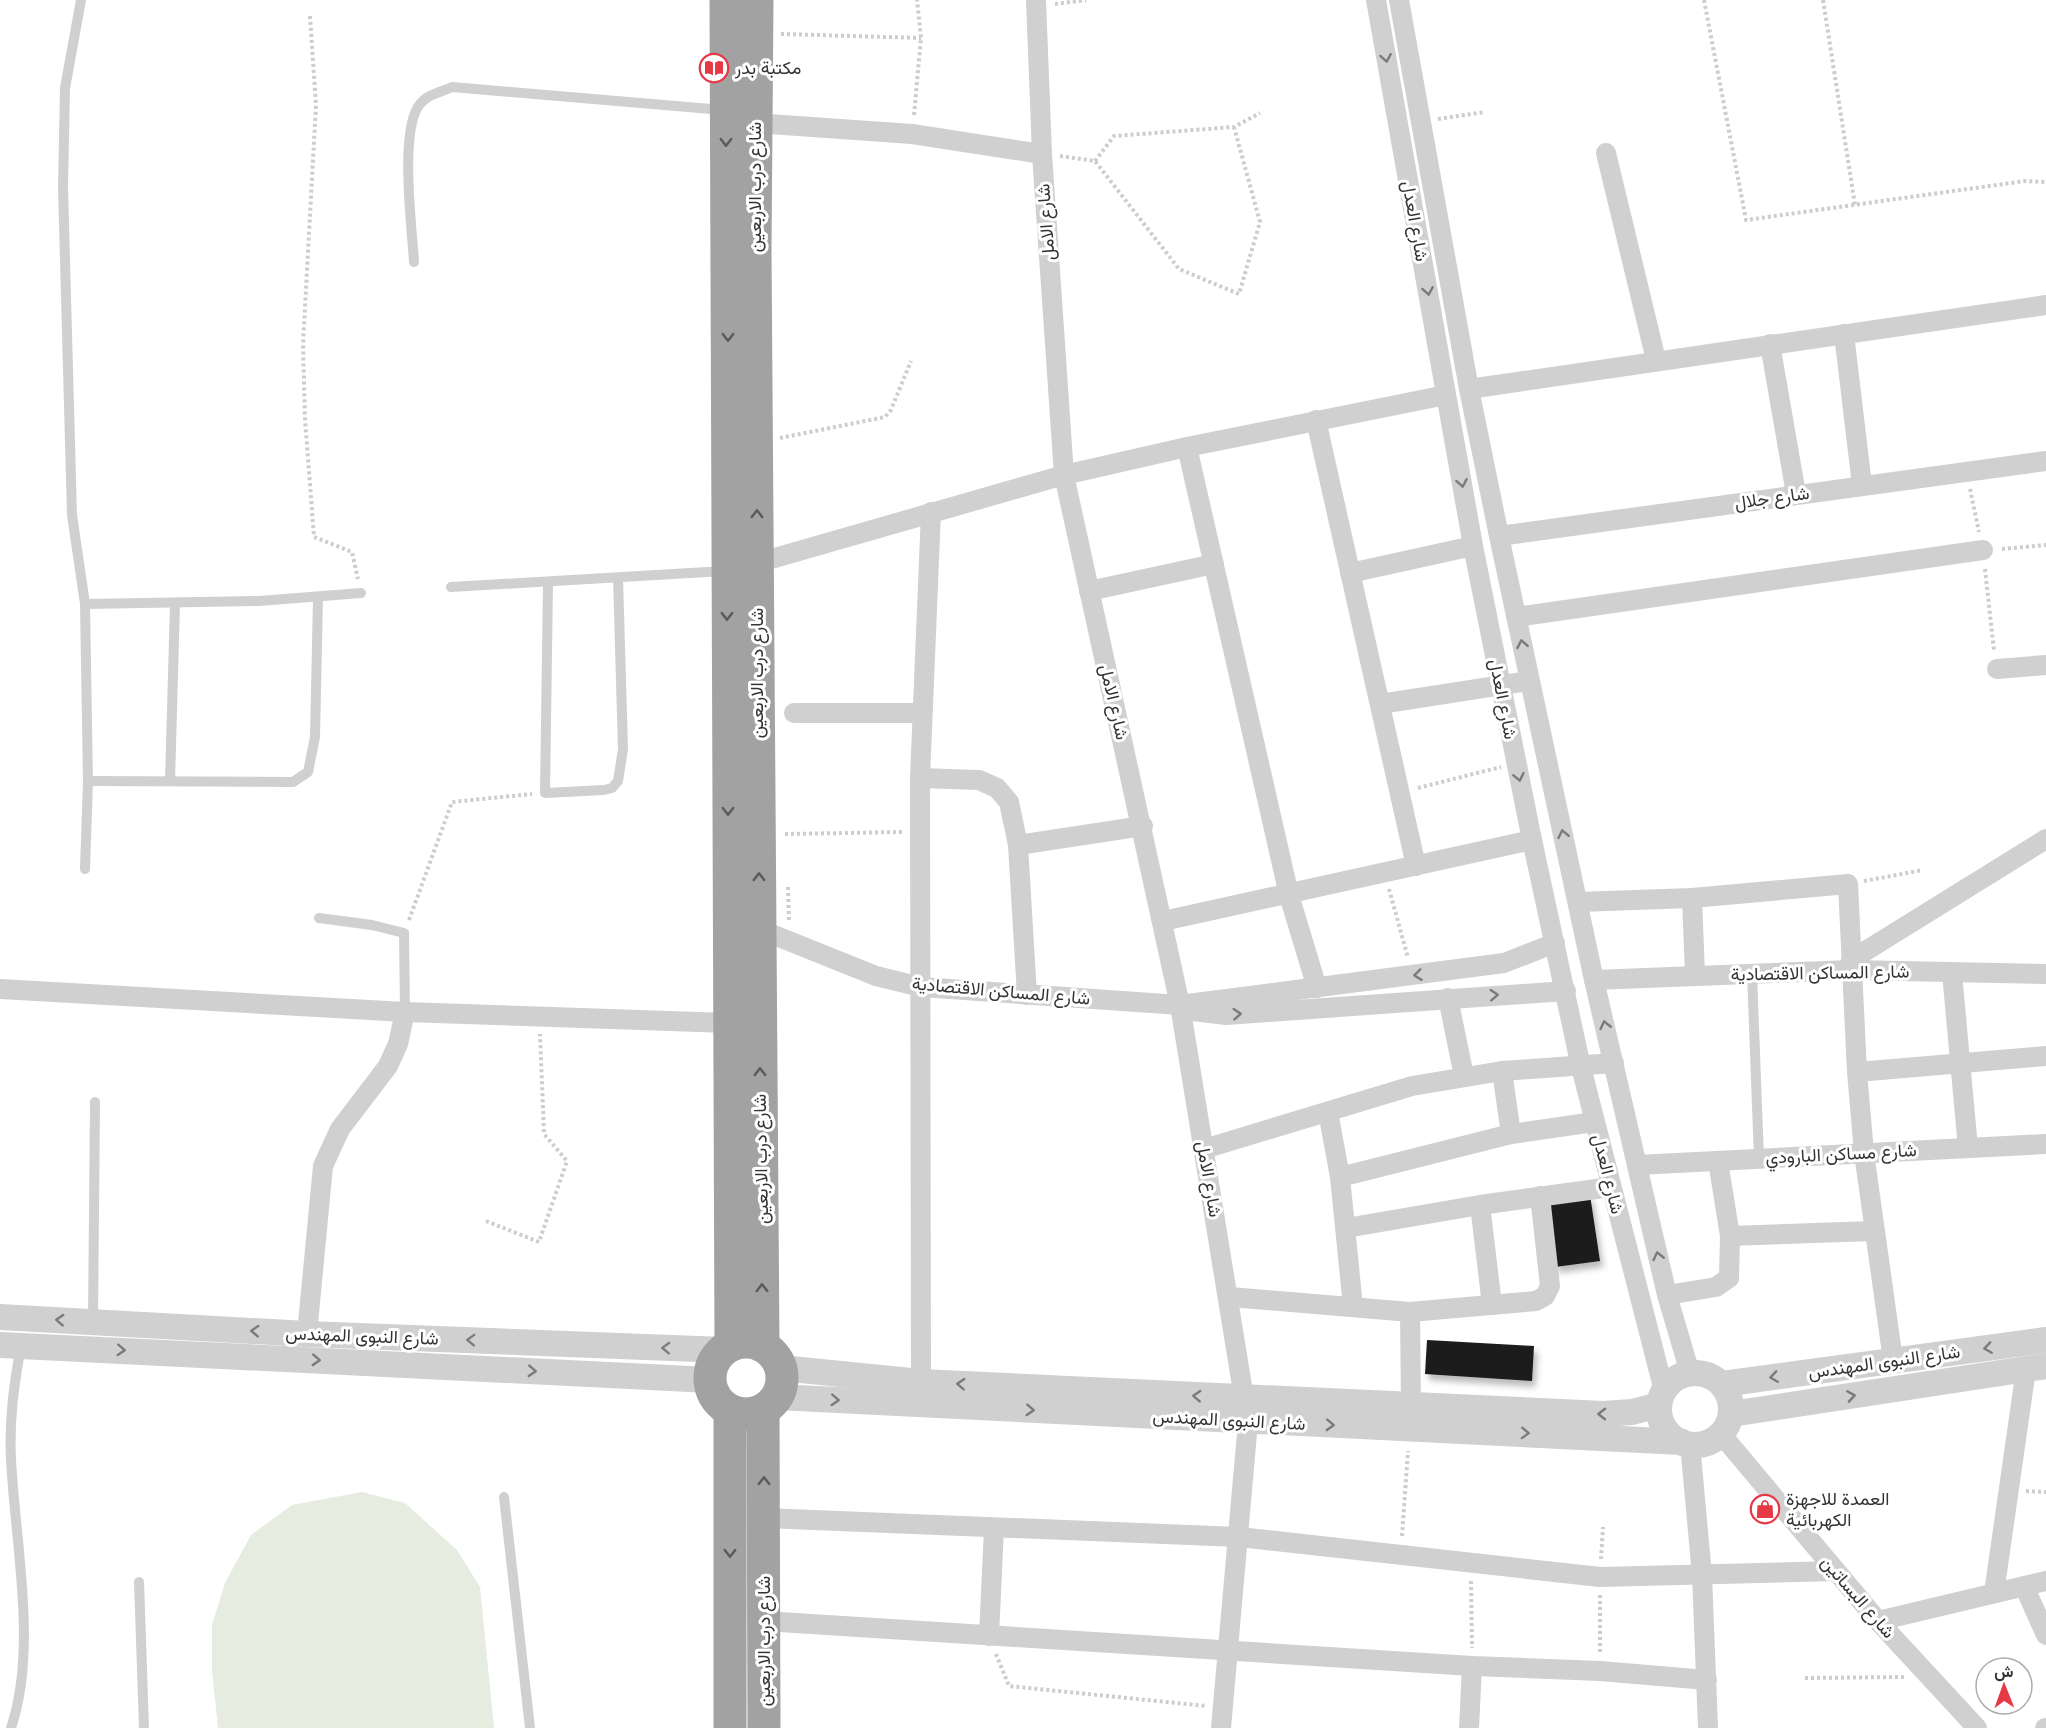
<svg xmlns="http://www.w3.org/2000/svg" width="2046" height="1728" font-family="Raleway,Vazirmatn,sans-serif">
<defs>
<filter id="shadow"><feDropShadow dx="3.5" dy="6" stdDeviation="3" flood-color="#0004"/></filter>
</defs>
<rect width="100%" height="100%" fill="#fff"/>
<path fill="#e6ecdf" d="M 362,1492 L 405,1503 L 457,1550 L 480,1587 L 494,1728 L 218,1728 L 212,1670 L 212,1625 L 225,1583 L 251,1535 L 292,1505 Z"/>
<g fill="#1a1a1a" filter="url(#shadow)">
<path d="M 1590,1195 L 1600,1261 L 1555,1267 L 1545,1202 Z"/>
<path d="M 1427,1340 L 1534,1346 L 1532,1381 L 1425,1374 Z"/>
</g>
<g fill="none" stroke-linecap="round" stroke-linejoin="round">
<g stroke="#cdcdcd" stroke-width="4" stroke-dasharray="3 3" stroke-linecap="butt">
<path d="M 1704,0 L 1746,220 L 2025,181 L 2046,182"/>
<path d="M 1823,0 L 1855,205"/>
<path d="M 1055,4 L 1086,0"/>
<path d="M 310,16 L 316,105 L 303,344 L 305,419 L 314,537 L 352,552 L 358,579"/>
<path d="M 781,34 L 921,38"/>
<path d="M 914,115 L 921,38 L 917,0"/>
<path d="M 1438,119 L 1485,112"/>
<path d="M 1060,156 L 1095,161 L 1179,269 L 1239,294 L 1260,222 L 1234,127"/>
<path d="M 1095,161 L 1114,136 L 1234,127 L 1260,113"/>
<path d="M 780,438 L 885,417 L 891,410 L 911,361"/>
<path d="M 1970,489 L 1979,532"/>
<path d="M 2002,549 L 2046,545"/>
<path d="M 1985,569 L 1994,651"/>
<path d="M 1418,788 L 1501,767"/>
<path d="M 785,834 L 903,832"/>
<path d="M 1864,881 L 1923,870"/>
<path d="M 788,887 L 789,921"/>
<path d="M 1389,889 L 1408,958"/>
<path d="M 409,920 L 452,802 L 532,794"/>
<path d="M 486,1221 L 539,1242 L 567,1161 L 544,1134 L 540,1034"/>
<path d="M 2026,1491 L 2046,1492"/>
<path d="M 1402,1536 L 1408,1451"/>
<path d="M 1601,1559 L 1603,1527"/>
<path d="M 1471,1581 L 1472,1648"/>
<path d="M 1600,1652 L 1600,1594"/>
<path d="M 996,1654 L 1009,1686 L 1206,1706"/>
<path d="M 1805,1678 L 1904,1677"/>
</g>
<g stroke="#d0d0d0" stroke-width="10">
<path d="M 81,0 L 65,88 L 63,187 L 72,515 L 85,604 L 88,781 L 85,869"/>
<path d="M 414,262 C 412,228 399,129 420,104 C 428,94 441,92 452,87 L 723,110"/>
<path d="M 548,583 L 545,793 L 604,790 L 612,788 L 618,781 L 623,749 L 618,578"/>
<path d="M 451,587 L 724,571"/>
<path d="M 85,604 L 259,601 L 361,593"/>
<path d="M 88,781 L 293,782 L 308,772 L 315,737 L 318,598"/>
<path d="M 170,781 L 175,604"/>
<path d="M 319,918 L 372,925 L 404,933 L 405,1012"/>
<path d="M 1752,973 L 1759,1159"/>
<path d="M 93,1321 L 95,1102"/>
<path d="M 504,1497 L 530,1728"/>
<path d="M 139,1582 L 144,1728"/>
<path d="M 11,1728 C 38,1648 15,1543 11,1459 C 9,1420 14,1384 21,1346"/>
</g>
<g stroke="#d0d0d0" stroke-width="20">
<path d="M 1036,0 L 1042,154 L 1064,475 L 1180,1005 L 1244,1398"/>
<path d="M 1376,0 L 1473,546 L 1532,840 L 1581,1067 L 1664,1391"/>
<path d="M 1399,0 L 1469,389 L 1499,536 L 1594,980 L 1667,1295 L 1690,1373"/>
<path d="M 756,123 L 912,134 L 1042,154"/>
<path d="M 1606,153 L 1656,360"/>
<path d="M 1844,334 L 1862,485"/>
<path d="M 1770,344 L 1796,494"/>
<path d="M 1469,389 L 2046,305"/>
<path d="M 1316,420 L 1416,866"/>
<path d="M 1187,447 L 1289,895 L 1317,988"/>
<path d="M 1499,536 L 2046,461"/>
<path d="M 750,565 L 1064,475 L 1187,447 L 1446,395"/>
<path d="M 1350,573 L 1473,546"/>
<path d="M 1089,591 L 1214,564"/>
<path d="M 1516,617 L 1983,550"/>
<path d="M 1997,669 L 2046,665"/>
<path d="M 1380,704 L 1529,681"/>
<path d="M 794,713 L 922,713"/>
<path d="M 920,778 L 979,780 L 997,788 L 1009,802 L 1018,845 L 1027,995"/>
<path d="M 1018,845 L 1143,826"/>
<path d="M 1692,898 L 1695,975"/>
<path d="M 1578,902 L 1692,898 L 1848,884 L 1857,1072 L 1864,1153 L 1893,1360"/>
<path d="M 1163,921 L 1532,840"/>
<path d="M 759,929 L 876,976 L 921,987 L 1180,1005 L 1504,963 L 1555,943"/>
<path d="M 1851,960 L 2046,839"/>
<path d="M 1952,973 L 1968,1148"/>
<path d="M 1594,980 L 1852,970 L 2046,974"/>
<path d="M 0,989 L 405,1012 L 728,1023"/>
<path d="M 1448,998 L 1464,1076"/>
<path d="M 1182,1006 L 1193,1011 L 1226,1015 L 1566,991"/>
<path d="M 1502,1071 L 1511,1134"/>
<path d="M 1857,1072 L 2046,1056"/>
<path d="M 1328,1112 L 1340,1177"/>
<path d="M 1204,1149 L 1412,1086 L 1502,1071 L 1614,1063"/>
<path d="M 1637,1165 L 2046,1144"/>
<path d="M 1480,1205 L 1492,1305"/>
<path d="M 1346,1228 L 1480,1205 L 1611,1187"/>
<path d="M 1730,1236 L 1873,1231"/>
<path d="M 1667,1295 L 1716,1287 L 1729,1278 L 1730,1236 L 1718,1161"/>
<path d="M 1230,1297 L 1410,1312 L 1536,1301 L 1545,1296 L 1550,1286 L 1540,1196"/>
<path d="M 1353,1307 L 1340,1177 L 1511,1134 L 1594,1122"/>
<path d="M 1410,1312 L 1411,1407"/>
<path d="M 307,1334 L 323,1166 L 340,1129 L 388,1066 L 398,1044 L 405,1012"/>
<path d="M 921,1382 L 920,778 L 931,512"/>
<path d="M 1721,1434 L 1878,1621 L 1977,1728"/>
<path d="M 1690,1444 L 1702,1575 L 1708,1728"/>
<path d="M 764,1518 L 1239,1537 L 1600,1577 L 1835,1571"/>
<path d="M 2024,1586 L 2046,1635"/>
<path d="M 1994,1593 L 2026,1369"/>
<path d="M 764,1621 L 1472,1666 L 1600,1671 L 1707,1680"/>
<path d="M 1878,1621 L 2046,1581"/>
<path d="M 989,1636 L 994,1528"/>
<path d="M 1221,1728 L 1248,1422"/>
<path d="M 1469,1728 L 1472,1666"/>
<path d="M 2045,1728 L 2046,1728"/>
</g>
<g stroke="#d0d0d0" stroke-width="26">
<path d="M 0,1317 L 307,1334 L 724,1350"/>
<path d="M 0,1345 L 710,1380"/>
<path d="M 781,1368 L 921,1382 L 1603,1414 L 1632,1412 L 1659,1405"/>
<circle cx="1695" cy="1409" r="36"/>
<path d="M 1722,1384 L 2046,1340"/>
<path d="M 777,1397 L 1682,1442"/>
<path d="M 1731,1414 L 2046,1366"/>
</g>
<g stroke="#a2a2a2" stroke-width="33">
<path d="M 726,0 L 731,1345"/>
<path d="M 757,0 L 755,249 L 763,1346"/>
<circle cx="746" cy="1378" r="36"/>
<path d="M 763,1410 L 764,1728"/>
<path d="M 730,1728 L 730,1411"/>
</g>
</g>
<defs><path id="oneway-chevron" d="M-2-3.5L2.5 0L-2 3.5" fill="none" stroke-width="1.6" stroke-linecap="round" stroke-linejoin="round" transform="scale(1.5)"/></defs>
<g stroke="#7a7a7a">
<use href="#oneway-chevron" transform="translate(1386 58) rotate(80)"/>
<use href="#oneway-chevron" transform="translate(1428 291) rotate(80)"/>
<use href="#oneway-chevron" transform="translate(1462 483) rotate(80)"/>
<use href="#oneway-chevron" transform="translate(1522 644) rotate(-101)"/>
<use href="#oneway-chevron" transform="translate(1519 777) rotate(78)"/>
<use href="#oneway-chevron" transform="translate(1563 834) rotate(-102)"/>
<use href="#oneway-chevron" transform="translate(1418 975) rotate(173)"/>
<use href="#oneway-chevron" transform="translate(1494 995) rotate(-3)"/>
<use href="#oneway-chevron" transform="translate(1237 1014) rotate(-4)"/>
<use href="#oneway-chevron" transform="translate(1605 1025) rotate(-103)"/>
<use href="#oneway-chevron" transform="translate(1658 1256) rotate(-103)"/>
<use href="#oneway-chevron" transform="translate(60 1320) rotate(-177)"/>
<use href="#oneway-chevron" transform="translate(255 1331) rotate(-177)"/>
<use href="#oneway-chevron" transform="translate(471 1340) rotate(-178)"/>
<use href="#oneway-chevron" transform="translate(666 1348) rotate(-178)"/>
<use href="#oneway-chevron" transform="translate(1988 1348) rotate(172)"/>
<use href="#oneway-chevron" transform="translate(121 1350) rotate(3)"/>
<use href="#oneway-chevron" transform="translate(316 1360) rotate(3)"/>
<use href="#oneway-chevron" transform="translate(532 1371) rotate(3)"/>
<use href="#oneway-chevron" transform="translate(1774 1377) rotate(172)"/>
<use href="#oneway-chevron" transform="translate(961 1384) rotate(-177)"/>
<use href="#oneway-chevron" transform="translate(1197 1396) rotate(-177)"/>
<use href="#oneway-chevron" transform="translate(1851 1396) rotate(-9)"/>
<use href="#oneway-chevron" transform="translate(835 1400) rotate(3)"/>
<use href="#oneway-chevron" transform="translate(1030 1410) rotate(3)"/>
<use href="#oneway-chevron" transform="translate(1602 1414) rotate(180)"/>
<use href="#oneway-chevron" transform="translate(1330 1425) rotate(3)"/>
<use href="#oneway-chevron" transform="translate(1525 1433) rotate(2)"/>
</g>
<g stroke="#5a5a5a">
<use href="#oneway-chevron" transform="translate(726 142) rotate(90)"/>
<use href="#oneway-chevron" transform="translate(728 337) rotate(90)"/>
<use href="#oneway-chevron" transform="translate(757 514) rotate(-90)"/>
<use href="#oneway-chevron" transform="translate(727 616) rotate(90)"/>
<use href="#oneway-chevron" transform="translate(728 811) rotate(90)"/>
<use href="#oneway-chevron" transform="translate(759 877) rotate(-90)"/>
<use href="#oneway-chevron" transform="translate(760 1072) rotate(-91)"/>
<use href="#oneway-chevron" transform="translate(762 1288) rotate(-91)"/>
<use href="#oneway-chevron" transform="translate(764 1481) rotate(-90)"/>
<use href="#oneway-chevron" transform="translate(730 1553) rotate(90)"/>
</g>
<defs>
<g id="library-ring" transform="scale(1.5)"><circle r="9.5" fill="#fff" stroke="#e63946" stroke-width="1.5"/><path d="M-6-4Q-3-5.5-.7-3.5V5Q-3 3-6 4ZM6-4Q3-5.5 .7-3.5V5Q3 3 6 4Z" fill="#e63946"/></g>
<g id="shop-ring" transform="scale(1.5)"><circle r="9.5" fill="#fff" stroke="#e63946" stroke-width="1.5"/><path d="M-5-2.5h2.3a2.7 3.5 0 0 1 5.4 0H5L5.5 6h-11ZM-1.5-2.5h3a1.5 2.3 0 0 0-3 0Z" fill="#e63946"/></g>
</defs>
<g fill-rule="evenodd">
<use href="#library-ring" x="714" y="68"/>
<use href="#shop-ring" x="1765" y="1509"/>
</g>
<g text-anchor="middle" stroke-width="6" stroke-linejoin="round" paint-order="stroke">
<g font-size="18" fill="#333" stroke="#fff" text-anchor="start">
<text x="735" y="74">مكتبة بدر</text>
<text x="1786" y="1505">العمدة للاجهزة<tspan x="1786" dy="21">الكهربائية</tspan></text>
</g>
<g font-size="18" fill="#333" stroke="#fff">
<text transform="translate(755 187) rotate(-90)" y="6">شارع درب الاربعين</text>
<text transform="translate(1415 221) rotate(80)" y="6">شارع العدل</text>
<text transform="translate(1046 222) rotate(-94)" y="6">شارع الامل</text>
<text transform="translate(1772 498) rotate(-8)" y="6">شارع جلال</text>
<text transform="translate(757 673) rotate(-90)" y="6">شارع درب الاربعين</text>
<text transform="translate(1503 699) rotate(79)" y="6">شارع العدل</text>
<text transform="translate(1114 702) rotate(77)" y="6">شارع الامل</text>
<text transform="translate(1820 973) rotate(-1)" y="6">شارع المساكن الاقتصادية</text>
<text transform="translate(1001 991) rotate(5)" y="6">شارع المساكن الاقتصادية</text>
<text transform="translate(1841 1154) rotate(-3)" y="6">شارع مساكن البارودي</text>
<text transform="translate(761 1159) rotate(-91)" y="6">شارع درب الاربعين</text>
<text transform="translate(1608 1174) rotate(76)" y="6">شارع العدل</text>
<text transform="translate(1209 1179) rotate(80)" y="6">شارع الامل</text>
<text transform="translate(362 1336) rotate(2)" y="6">شارع النبوى المهندس</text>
<text transform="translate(1884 1362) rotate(-8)" y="6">شارع النبوى المهندس</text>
<text transform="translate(1229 1420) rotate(3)" y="6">شارع النبوى المهندس</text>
<text transform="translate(1858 1597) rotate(49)" y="6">شارع البساتين</text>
<text transform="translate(764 1641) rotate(-90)" y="6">شارع درب الاربعين</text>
</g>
</g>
<g transform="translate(2004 1686) rotate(359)"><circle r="28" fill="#ffffff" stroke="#adadad" stroke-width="1.5"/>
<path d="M0-4.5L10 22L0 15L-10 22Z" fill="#e63946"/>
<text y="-9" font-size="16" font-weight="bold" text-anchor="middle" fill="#333333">ش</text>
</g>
</svg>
